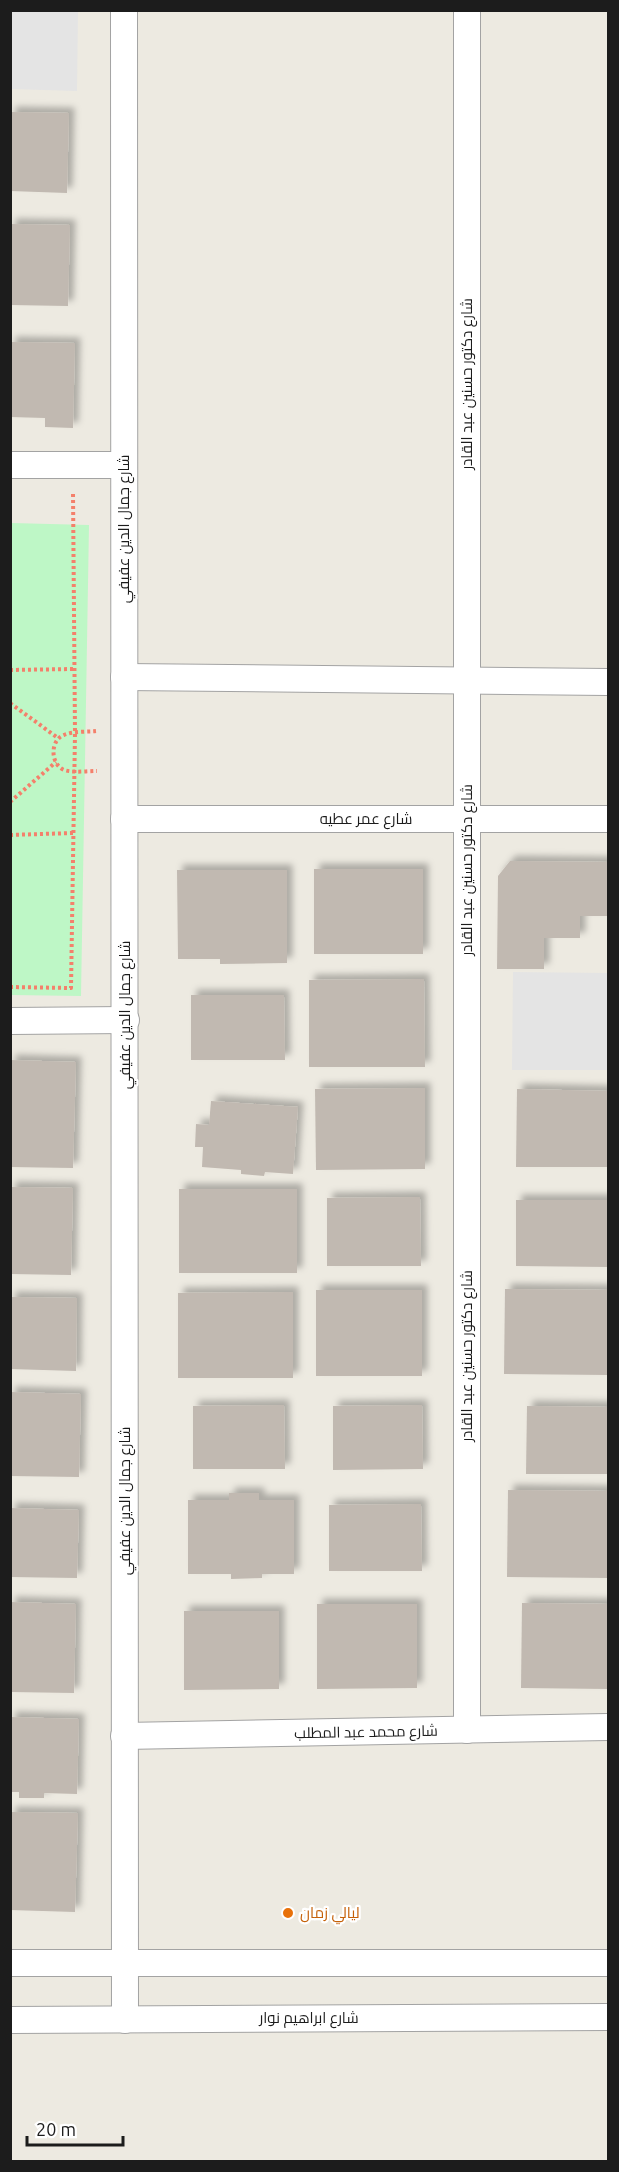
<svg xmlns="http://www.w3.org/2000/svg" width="619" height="2172" font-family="Ubuntu,Cairo,sans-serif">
<defs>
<filter id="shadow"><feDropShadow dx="5.5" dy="-5.5" stdDeviation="3" flood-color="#0004"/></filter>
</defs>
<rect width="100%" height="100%" fill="#edeae1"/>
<path fill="#bef7c6" d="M 11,523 L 89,525 L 81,996 L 11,995 Z"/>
<g fill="#e4e4e4">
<path d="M 11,10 L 78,11 L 77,91 L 11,89 Z"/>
<path d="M 513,972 L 608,973 L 608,1070 L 512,1070 Z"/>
</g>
<g fill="#c1b9b1" filter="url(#shadow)">
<path d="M 10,112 L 69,113 L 67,193 L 10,191 Z"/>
<path d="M 10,224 L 70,225 L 68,306 L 10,305 Z"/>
<path d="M 10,342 L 75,343 L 73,428 L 45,427 L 45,418 L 10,417 Z"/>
<path d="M 510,861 L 608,862 L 608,916 L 580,916 L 580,938 L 544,938 L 544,969 L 497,969 L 498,876 Z"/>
<rect x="314" y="869" width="109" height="85"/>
<path d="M 177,870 L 287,870 L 287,963 L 220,964 L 220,959 L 178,959 Z"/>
<path d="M 424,979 L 425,1067 L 309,1067 L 309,980 Z"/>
<path d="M 191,995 L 284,995 L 285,1060 L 191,1060 Z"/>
<path d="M 10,1060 L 76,1062 L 73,1168 L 10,1167 Z"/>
<path d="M 425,1088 L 425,1169 L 316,1170 L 315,1089 Z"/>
<path d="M 517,1089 L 608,1091 L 608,1167 L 516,1167 Z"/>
<path d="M 211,1101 L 298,1107 L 293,1174 L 265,1172 L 264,1176 L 241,1174 L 241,1170 L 202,1167 L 203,1147 L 195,1147 L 196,1124 L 209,1125 Z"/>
<path d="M 10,1187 L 73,1188 L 71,1275 L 10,1274 Z"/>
<rect x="179" y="1189" width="118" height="84"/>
<path d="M 420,1197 L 421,1266 L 327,1266 L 327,1198 Z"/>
<path d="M 516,1200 L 608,1200 L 608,1267 L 516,1266 Z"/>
<path d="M 505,1289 L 608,1290 L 608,1375 L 504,1374 Z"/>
<rect x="316" y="1290" width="106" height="86"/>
<path d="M 293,1292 L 293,1378 L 178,1378 L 178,1293 Z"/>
<path d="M 10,1297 L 77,1298 L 76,1371 L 10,1369 Z"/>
<path d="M 10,1392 L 81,1394 L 79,1477 L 10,1476 Z"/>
<path d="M 284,1405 L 285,1469 L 193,1469 L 193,1406 Z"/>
<path d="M 422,1405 L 423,1469 L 333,1470 L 333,1406 Z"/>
<path d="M 527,1406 L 608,1407 L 608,1474 L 526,1474 Z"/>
<path d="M 508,1490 L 608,1491 L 608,1578 L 507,1577 Z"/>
<path d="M 229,1493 L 259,1493 L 259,1500 L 294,1500 L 294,1574 L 262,1574 L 262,1578 L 231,1579 L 231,1574 L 188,1574 L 188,1500 L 229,1500 Z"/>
<path d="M 421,1504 L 422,1571 L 329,1571 L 329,1505 Z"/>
<path d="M 10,1508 L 79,1510 L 77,1578 L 10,1577 Z"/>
<path d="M 10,1602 L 76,1604 L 74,1693 L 10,1692 Z"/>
<path d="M 522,1603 L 608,1604 L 608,1689 L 521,1688 Z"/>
<path d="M 317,1604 L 417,1604 L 417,1688 L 317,1689 Z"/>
<path d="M 184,1611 L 279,1611 L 279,1689 L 184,1690 Z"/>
<path d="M 10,1717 L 79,1719 L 77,1794 L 44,1793 L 44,1798 L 19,1798 L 19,1792 L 10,1792 Z"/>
<path d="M 10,1812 L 78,1813 L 75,1912 L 10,1910 Z"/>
</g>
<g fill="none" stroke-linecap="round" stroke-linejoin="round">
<g stroke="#a3a3a3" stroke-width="28">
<g id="minor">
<path d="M 124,10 L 125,2020"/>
<path d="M 467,10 L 467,1730"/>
<path d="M 10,465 L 124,465"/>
<path d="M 124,677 L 608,682"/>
<path d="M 124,819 L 608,819"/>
<path d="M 10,1021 L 126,1020"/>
<path d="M 124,1736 L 608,1727"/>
<path d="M 10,1963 L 608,1963"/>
<path d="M 10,2020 L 608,2017"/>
</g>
</g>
<g stroke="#f4806b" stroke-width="4" stroke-dasharray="3 3" stroke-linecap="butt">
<path d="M 10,670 L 73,669"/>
<path d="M 10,703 L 58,738"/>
<path d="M 96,731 C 86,732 73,731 64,735 C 50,740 50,764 64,770 C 74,773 86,771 97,771"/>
<path d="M 10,802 L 56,762"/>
<path d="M 10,835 L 73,833"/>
<path d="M 10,987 L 71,988 L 75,733 L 73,492"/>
</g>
<use href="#minor" stroke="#fff" stroke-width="26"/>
</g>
<circle fill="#e8710a" stroke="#fff" stroke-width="2" cx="288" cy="1913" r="6"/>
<g text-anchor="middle" stroke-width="4.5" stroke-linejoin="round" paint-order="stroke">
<g font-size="15" fill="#1c1c1c" stroke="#fff">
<text transform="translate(467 384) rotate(-90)" y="5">شارع دكتور حسنين عبد القادر</text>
<text transform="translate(124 529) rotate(-90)" y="5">شارع جمال الدين عفيفي</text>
<text x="366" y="824">شارع عمر عطيه</text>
<text transform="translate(467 870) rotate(-90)" y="5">شارع دكتور حسنين عبد القادر</text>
<text transform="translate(125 1015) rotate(-90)" y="5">شارع جمال الدين عفيفي</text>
<text transform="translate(467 1356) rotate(-90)" y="5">شارع دكتور حسنين عبد القادر</text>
<text transform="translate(125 1501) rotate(-90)" y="5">شارع جمال الدين عفيفي</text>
<text transform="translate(366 1732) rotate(-1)" y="5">شارع محمد عبد المطلب</text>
<text x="309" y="2023">شارع ابراهيم نوار</text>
</g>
<g font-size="15" fill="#c56008" stroke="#fff" text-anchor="start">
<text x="300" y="1918">ليالي زمان</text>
</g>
</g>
<rect width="619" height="2172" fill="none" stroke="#1c1c1c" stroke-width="24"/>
<path d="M27 2136v9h96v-9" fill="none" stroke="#1c1c1c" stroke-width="3"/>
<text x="36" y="2136" font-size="18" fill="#1c1c1c" stroke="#ffffff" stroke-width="4.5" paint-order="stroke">20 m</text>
</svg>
